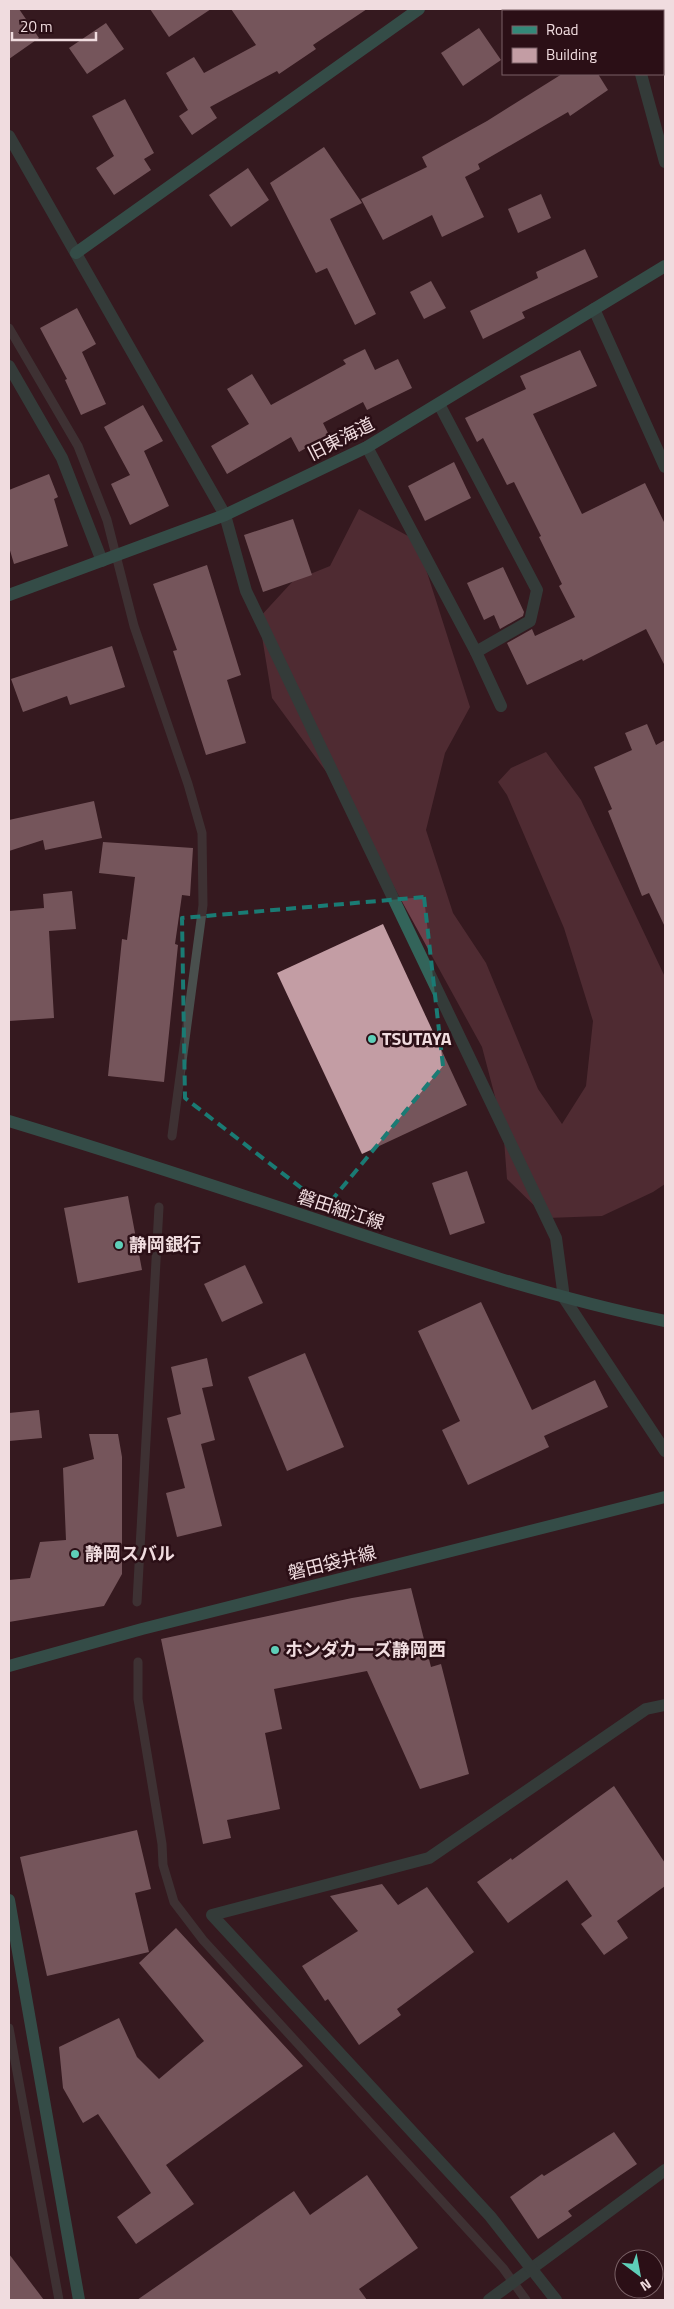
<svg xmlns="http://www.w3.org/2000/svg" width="674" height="2309" font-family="'Titillium Web','Noto Sans JP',sans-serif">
<rect width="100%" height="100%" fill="#35191f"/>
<path fill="#6f404a" d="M 359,509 L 417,541 L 470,707 L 445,753 L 426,830 L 453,913 L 486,963 L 538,1089 L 562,1124 L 586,1086 L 593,1021 L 564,928 L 507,795 L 498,782 L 511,768 L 546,752 L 581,800 L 665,977 L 665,1184 L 653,1192 L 602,1216 L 547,1218 L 507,1179 L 503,1127 L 482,1047 L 344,796 L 272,698 L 259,618 L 293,581 L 330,566 Z"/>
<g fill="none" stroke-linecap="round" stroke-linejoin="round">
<g stroke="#494f4d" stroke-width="9">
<path d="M 9,328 L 78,446 L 107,520 L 134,626 L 188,784 L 202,833 L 203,905 L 172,1136"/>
<path d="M 137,1602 L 159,1207"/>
<path d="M 138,1662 L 138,1699 L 162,1844 L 163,1865 L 174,1902 L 203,1940 L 503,2268 L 526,2300"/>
<path d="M 9,2028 L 59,2300"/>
</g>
</g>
<g fill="#c39da4">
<path d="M 9,9 L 19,9 L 39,38 L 9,59 Z"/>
<path d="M 150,9 L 211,9 L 169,37 Z"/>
<path d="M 231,9 L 367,9 L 313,45 L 316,49 L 279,74 L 277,71 L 210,107 L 217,118 L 192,135 L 179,116 L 188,110 L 166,73 L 194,57 L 204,73 L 256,45 Z"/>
<path d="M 106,23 L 124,49 L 87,74 L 69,48 Z"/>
<path d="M 479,28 L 501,60 L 463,86 L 441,53 Z"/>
<path d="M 562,74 L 598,74 L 608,90 L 570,116 L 568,112 L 478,164 L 480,169 L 465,177 L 484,217 L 442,237 L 432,215 L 383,240 L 361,199 L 427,167 L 422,157 L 487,121 Z"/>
<path d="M 125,99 L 154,153 L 144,159 L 151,170 L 114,195 L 96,168 L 114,156 L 92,116 Z"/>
<path d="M 324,147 L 362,203 L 330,219 L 376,314 L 355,325 L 327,268 L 316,273 L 270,183 Z"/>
<path d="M 248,168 L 269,200 L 231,227 L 209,195 Z"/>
<path d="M 541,194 L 551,218 L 518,233 L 508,209 Z"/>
<path d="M 585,249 L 598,277 L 522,312 L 525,318 L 483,339 L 470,311 L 538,278 L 536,272 Z"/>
<path d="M 431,281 L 446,308 L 424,319 L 410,292 Z"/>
<path d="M 77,308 L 96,344 L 82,352 L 106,404 L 81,415 L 65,380 L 67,379 L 40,328 Z"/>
<path d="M 365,349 L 375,370 L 398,359 L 412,388 L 367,410 L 363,402 L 323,423 L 329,435 L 299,452 L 291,437 L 227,474 L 211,446 L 249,424 L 227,389 L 252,374 L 271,405 L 346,364 L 343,360 Z"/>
<path d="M 580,350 L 597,386 L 533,414 L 582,514 L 645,483 L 665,524 L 665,666 L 646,629 L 583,661 L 582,659 L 527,685 L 507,643 L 532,629 L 535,636 L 575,617 L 559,586 L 562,584 L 539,537 L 541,536 L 514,482 L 507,485 L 483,438 L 477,442 L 465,418 L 526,389 L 520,376 Z"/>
<path d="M 143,405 L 163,441 L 144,451 L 169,506 L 130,525 L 111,484 L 130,475 L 104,427 Z"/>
<path d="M 454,462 L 471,498 L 425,521 L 408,486 Z"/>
<path d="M 49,474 L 58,497 L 54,499 L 68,546 L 14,564 L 9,547 L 9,490 Z"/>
<path d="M 293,519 L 312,575 L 263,592 L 244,535 Z"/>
<path d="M 207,565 L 241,675 L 227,680 L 246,743 L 206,755 L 173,651 L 177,650 L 153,584 Z"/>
<path d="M 503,567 L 524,612 L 523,616 L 500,629 L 494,615 L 484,620 L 467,583 Z"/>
<path d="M 112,646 L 125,687 L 70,705 L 67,696 L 23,712 L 11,679 Z"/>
<path d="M 647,724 L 656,745 L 665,740 L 665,927 L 649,893 L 642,896 L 608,811 L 612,809 L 594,767 L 632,750 L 625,733 Z"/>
<path d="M 94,801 L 102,838 L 45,850 L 43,840 L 9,851 L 9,820 Z"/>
<path d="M 103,842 L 193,848 L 190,896 L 182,895 L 175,944 L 178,945 L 164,1082 L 108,1076 L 122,939 L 127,940 L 135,877 L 99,873 Z"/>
<path d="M 72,891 L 76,929 L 49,931 L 54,1018 L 9,1021 L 9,911 L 44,908 L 43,894 Z"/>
<path d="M 383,924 L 467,1105 L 362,1154 L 277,973 Z"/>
<path d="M 467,1171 L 485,1223 L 450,1235 L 432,1183 Z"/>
<path d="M 128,1196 L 142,1270 L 78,1283 L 64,1208 Z"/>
<path d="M 245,1265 L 263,1303 L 222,1322 L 204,1284 Z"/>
<path d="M 481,1302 L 532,1410 L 595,1380 L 608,1407 L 544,1436 L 549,1447 L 468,1485 L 442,1430 L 460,1421 L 418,1331 Z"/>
<path d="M 305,1353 L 344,1447 L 287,1471 L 248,1377 Z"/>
<path d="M 207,1358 L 213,1386 L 202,1388 L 215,1440 L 201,1444 L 222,1526 L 177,1537 L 166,1493 L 185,1488 L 167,1418 L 181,1414 L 171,1367 Z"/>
<path d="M 39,1410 L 42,1438 L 9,1441 L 9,1413 Z"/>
<path d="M 89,1434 L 118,1434 L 122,1457 L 122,1574 L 104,1606 L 9,1622 L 9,1580 L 30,1578 L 40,1542 L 66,1540 L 63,1468 L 94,1459 Z"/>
<path d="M 411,1588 L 431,1667 L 441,1664 L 469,1774 L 420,1789 L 367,1671 L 274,1689 L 282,1729 L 265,1733 L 280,1809 L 227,1820 L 231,1838 L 203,1844 L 161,1639 L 352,1598 Z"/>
<path d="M 614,1786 L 665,1863 L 665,1886 L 617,1921 L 628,1938 L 604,1955 L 581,1924 L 592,1916 L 567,1880 L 508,1923 L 477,1882 L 511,1858 L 512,1860 Z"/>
<path d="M 137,1830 L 151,1889 L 135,1893 L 149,1952 L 47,1976 L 20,1857 Z"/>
<path d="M 382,1884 L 398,1905 L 427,1887 L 474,1952 L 397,2009 L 401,2015 L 359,2045 L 328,1999 L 325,2001 L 302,1966 L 358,1931 L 330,1896 Z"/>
<path d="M 176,1928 L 303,2066 L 166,2165 L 194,2204 L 136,2244 L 117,2217 L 151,2193 L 98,2114 L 83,2123 L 63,2088 L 59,2047 L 119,2018 L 137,2057 L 159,2079 L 204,2041 L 139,1963 Z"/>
<path d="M 614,2132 L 637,2164 L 568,2211 L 572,2216 L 538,2239 L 510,2197 L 542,2174 L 544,2176 Z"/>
<path d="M 367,2175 L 418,2248 L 359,2289 L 367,2300 L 137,2300 L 294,2191 L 310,2215 Z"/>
<path d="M 9,2254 L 44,2300 L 9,2300 Z"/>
</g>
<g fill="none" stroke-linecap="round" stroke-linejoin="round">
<g stroke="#33645a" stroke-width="12">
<path d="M 623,9 L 624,11"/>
<path d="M 641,74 L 665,162"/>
<path d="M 9,136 L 225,515 L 246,591 L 556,1238 L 564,1298 L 665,1451"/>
<path d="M 594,309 L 665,467"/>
<path d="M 9,366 L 62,458 L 102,561"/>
<path d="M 439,404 L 537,590 L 530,621 L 476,652"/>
<path d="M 367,447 L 476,652 L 501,706"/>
<path d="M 489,2300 L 665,2170"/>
<path d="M 556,2300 L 490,2216 L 212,1915 L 429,1858 L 646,1709 L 665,1705"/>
</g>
<g stroke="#348979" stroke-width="12">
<path d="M 76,253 L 419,9"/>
<path d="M 9,595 L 225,515 L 367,447 L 665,266"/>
<path d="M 9,1121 C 118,1154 227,1190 336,1226 C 444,1262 553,1298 665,1321"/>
<path d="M 9,1666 L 142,1629 L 665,1497"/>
<path d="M 9,1900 L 79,2300"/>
</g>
</g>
<path d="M0 0H674V2309H0ZM 424,897 L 443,1066 L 326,1207 L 185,1098 L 182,918 Z" fill="#35191f" fill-opacity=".55" fill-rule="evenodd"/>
<path fill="none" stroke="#1a7b74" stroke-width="4" stroke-dasharray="10 6" stroke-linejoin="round" d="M 424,897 L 443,1066 L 326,1207 L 185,1098 L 182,918 Z"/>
<g fill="#5eceb8" stroke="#2b0f16" stroke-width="2">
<circle cx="372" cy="1039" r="5"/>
<circle cx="119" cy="1245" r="5"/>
<circle cx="75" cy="1554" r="5"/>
<circle cx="275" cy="1650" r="5"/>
</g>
<g text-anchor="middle" stroke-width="5" stroke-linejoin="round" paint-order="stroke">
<g font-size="18" fill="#f0dcdf" stroke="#2b0f16">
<text transform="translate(341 439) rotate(-27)" y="6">旧東海道</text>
<text transform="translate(341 1210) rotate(18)" y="6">磐田細江線</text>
<text transform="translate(332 1563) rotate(-14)" y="6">磐田袋井線</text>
</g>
<g font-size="18" font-weight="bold" fill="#f0dcdf" stroke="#2b0f16" text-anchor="start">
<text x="382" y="1045">TSUTAYA</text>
<text x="129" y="1251">静岡銀行</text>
<text x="85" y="1560">静岡スバル</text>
<text x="285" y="1656">ホンダカーズ静岡西</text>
</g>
</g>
<rect width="674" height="2309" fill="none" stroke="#f0dcdf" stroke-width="20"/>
<rect x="502" y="10" width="162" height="65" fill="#2b0f16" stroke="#7a6166"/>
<rect x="512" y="26" width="25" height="8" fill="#348979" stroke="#7a6166"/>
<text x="546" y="35" font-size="15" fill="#f0dcdf">Road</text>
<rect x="512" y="48" width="25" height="15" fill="#c39da4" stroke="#7a6166"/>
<text x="546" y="60" font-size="15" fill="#f0dcdf">Building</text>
<g transform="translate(639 2274) rotate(148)"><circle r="24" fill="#2b0f16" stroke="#7a6166"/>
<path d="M0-4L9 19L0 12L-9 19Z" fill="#5eceb8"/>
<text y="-8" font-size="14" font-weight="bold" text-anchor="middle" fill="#f0dcdf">N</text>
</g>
<path d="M12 32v8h84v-8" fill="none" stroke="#f0dcdf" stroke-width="2.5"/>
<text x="20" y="32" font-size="15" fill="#f0dcdf" stroke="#2b0f16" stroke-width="4" paint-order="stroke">20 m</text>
</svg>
